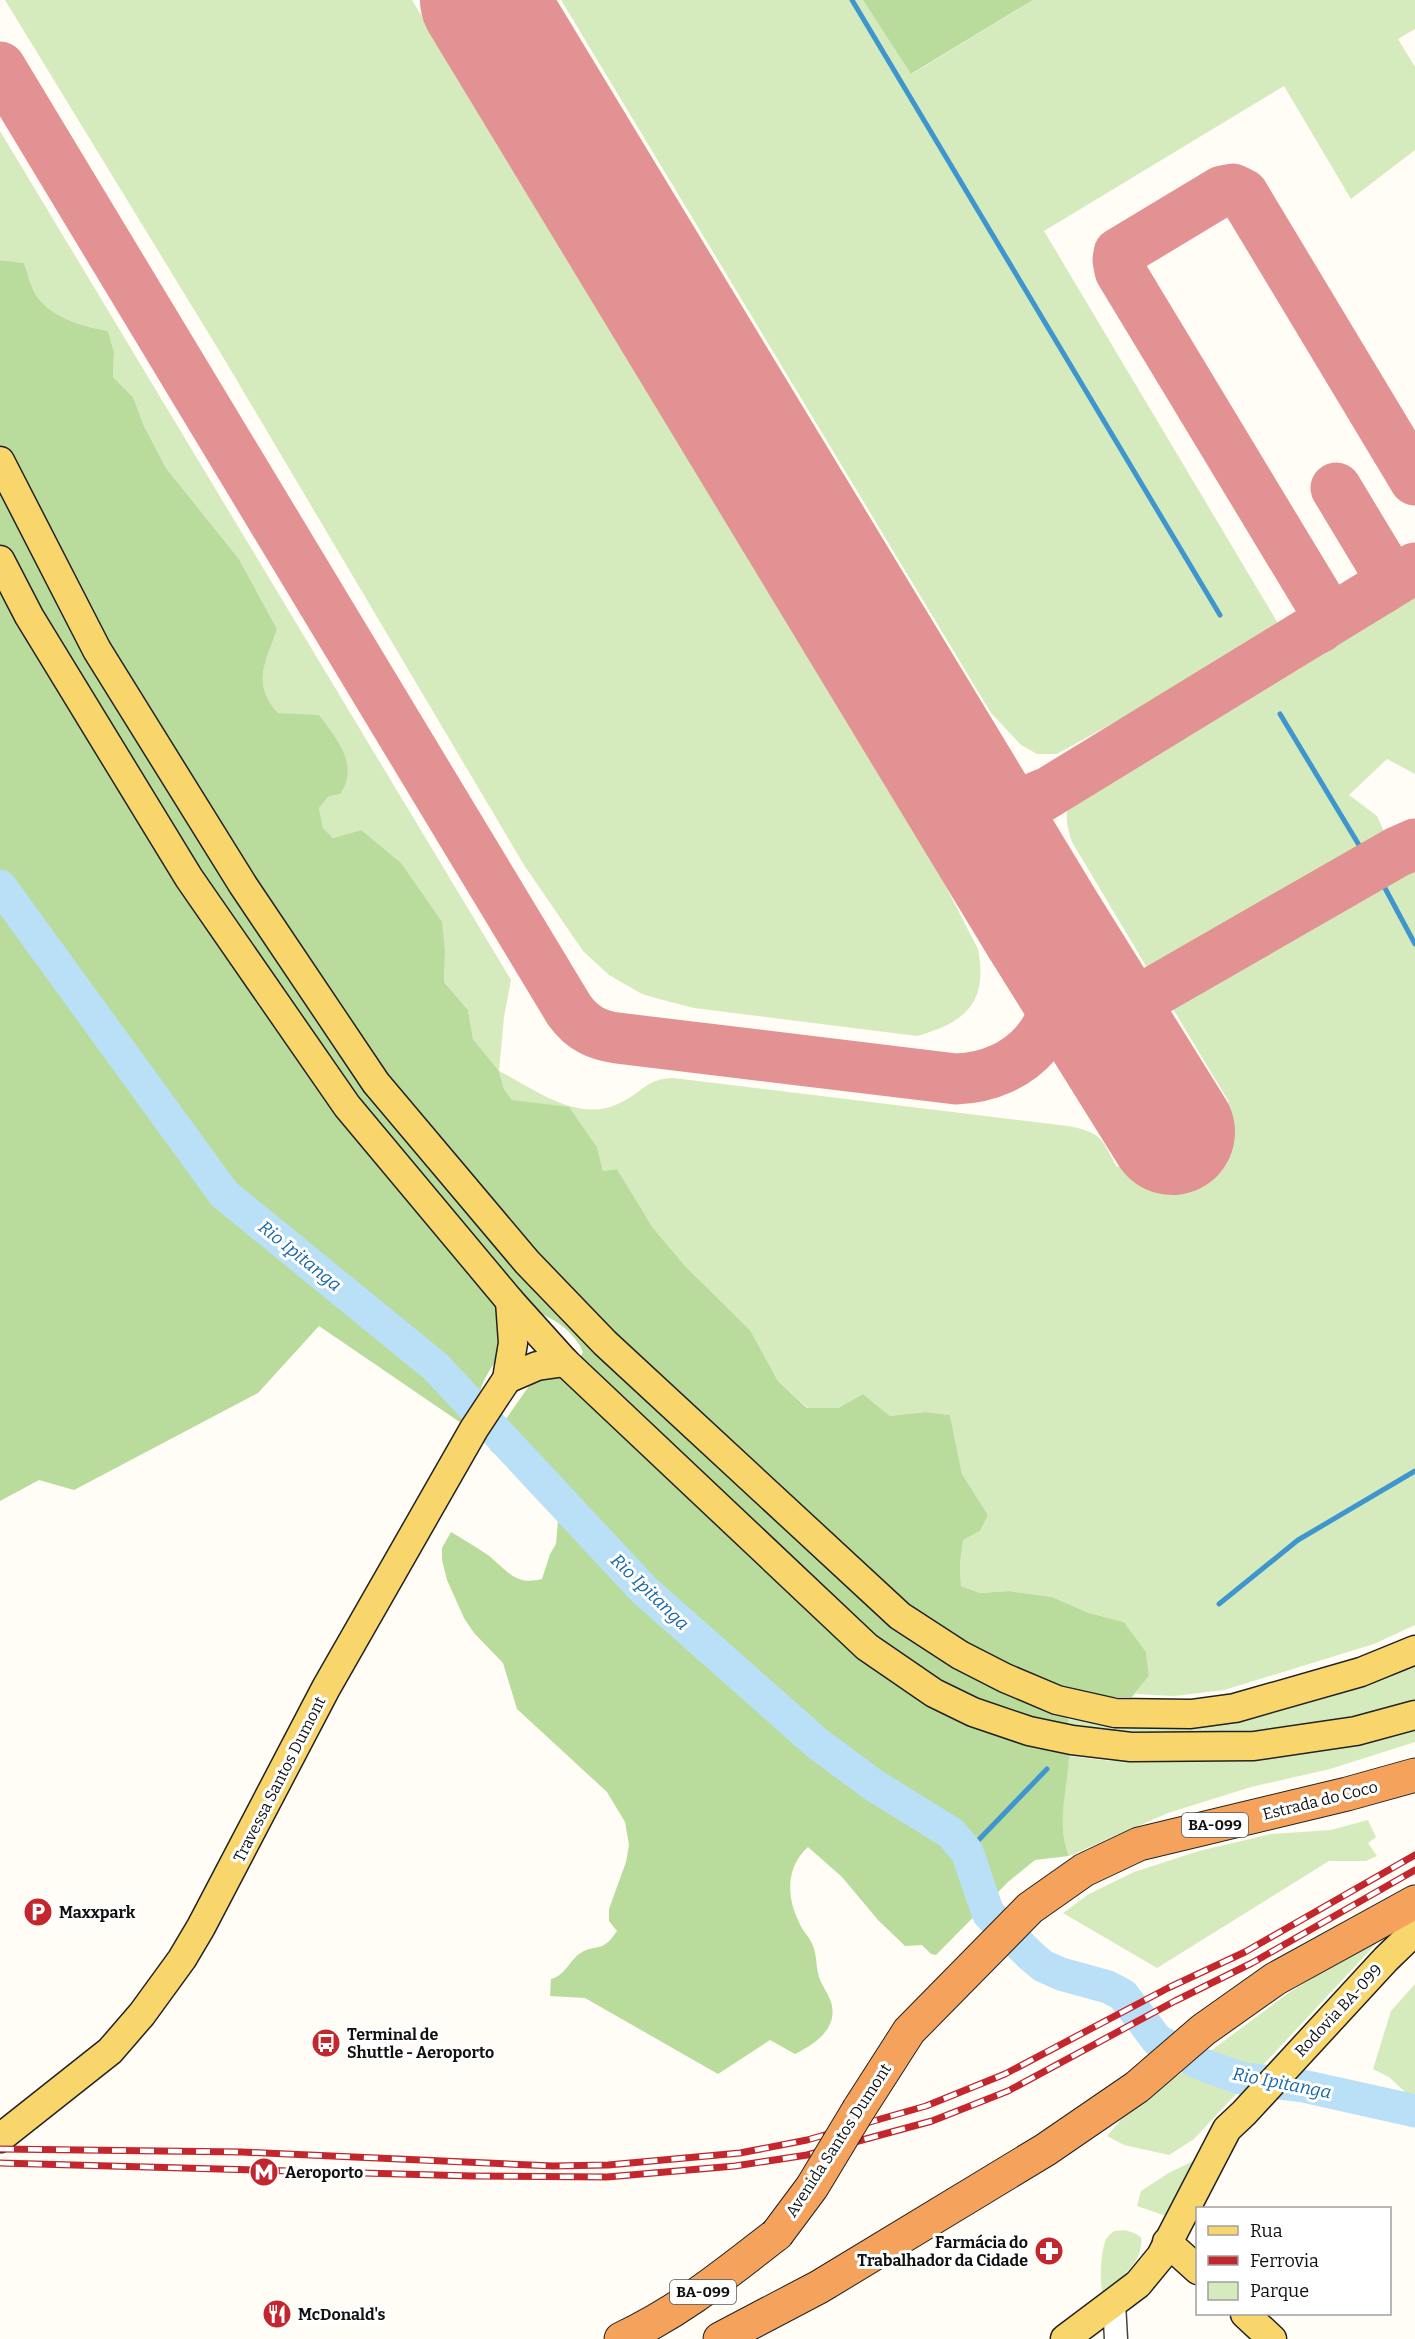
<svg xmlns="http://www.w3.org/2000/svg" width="1415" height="2339" font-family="Bitter,serif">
<rect width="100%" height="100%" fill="#fffdf5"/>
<g fill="#d5ebbd">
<path d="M 5,0 L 412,0 L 923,842 L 978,949 C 988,1002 967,1022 917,1036 L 694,1008 L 659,999 L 642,994 L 609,975 L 583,951 L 524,865 L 226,362 Z"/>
<path d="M 561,0 L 863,0 L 912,74 L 1033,0 L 1415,0 L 1415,29 L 1398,39 L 1415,67 L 1415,150 L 1351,199 L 1284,86 L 1044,231 L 1279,625 L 1149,703 L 1057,754 L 1037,754 L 1021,745 L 991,713 Z"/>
<path d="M 0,131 L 511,980 L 504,1017 L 499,1071 C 535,1089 578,1124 620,1103 C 642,1093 645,1079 673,1078 L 1068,1126 C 1104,1133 1101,1139 1117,1167 L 1229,1102 L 1167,999 L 1169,994 L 1391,866 L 1415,857 L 1415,1625 L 1374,1644 L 1224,1690 L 1174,1696 L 1135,1694 L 1149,1676 L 1146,1652 L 1124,1622 L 1089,1613 L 1052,1597 L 1009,1591 L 980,1593 L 961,1586 L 960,1564 L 963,1540 L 980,1531 L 988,1515 L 962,1474 L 950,1415 L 925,1412 L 890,1416 L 863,1394 L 838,1408 L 808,1408 L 778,1381 L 750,1330 L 686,1267 L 653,1228 L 617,1169 L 603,1171 L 597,1147 L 569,1108 L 512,1101 L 504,1089 L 499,1071 L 473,1039 L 468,1010 L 444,982 L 445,953 L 361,830 L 333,838 L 323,828 L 319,808 L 329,796 L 319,716 L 278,713 C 251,683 266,663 277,629 L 239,559 L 166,468 L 144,426 L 133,397 L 113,377 L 114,352 L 108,331 C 82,326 55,319 38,298 C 31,289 28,274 24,263 L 0,260 Z"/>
<path d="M 1415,593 L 1415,774 L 1387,759 L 1349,795 L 1377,816 L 1387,838 L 1383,846 L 1156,977 L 1152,976 L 1072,842 C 1060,805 1068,804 1097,784 Z"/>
<path d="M 1415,1666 L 1415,1705 L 1290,1732 L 1152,1737 L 1067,1726 L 1068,1719 L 1152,1729 L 1185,1729 L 1225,1724 L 1381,1681 Z"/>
<path d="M 1415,1727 L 1415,1742 L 1330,1769 L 1251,1787 L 1168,1813 L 1069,1856 C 1056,1826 1066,1788 1069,1756 L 1111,1761 L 1252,1758 Z"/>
<path d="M 1368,1820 L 1376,1837 L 1368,1843 L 1377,1856 L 1366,1861 L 1329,1861 L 1157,1968 L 1063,1913 L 1089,1894 L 1134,1872 L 1199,1851 L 1271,1834 L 1331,1830 Z"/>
<path d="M 1387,1932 L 1194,2139 L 1169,2155 L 1124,2145 L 1107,2136 L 1125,2115 L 1287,1994 Z"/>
<path d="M 1415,1984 L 1415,2101 L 1389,2077 L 1373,2069 L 1391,2011 Z"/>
<path d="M 1193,2161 L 1169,2217 L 1137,2206 L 1141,2191 L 1167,2174 Z"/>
<path d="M 1125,2230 L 1134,2233 L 1141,2237 C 1144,2263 1120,2278 1103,2294 C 1099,2284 1101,2253 1105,2242 C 1106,2238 1110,2234 1114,2231 Z"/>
</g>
<g fill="#b9dc9c">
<path d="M 863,0 L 1033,0 L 911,74 Z"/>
<path d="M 0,260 L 24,263 C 28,274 31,289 38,298 C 55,319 82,326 108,331 L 114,352 L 113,377 L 133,397 L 144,426 L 166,468 L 239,559 L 277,629 C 266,663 251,683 278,713 L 319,715 C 337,739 360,766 340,794 L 329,796 L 319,808 L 323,828 L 333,838 L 361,830 L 401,863 L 442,922 L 445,953 L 444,982 L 468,1010 L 473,1039 L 499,1071 L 504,1089 L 512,1100 L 569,1107 L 597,1147 L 603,1171 L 617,1169 L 653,1228 L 686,1267 L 750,1330 L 778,1381 L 807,1408 L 838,1408 L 863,1394 L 890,1416 L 925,1412 L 950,1415 L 962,1474 L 988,1515 L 980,1531 L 963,1540 L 960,1564 L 961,1586 L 980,1593 L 1009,1591 L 1052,1597 L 1089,1613 L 1124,1622 L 1146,1652 L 1149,1676 L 1132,1697 L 1066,1697 C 1068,1717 1070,1738 1069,1758 C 1067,1790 1056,1825 1069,1856 L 1035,1860 L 1008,1882 L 936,1955 L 931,1954 L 922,1945 L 905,1946 L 878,1920 L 842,1877 L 808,1847 C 786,1867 786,1896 799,1922 C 802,1931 810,1937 813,1946 C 817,1956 816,1967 819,1977 C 822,1986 828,1993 831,2002 C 839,2028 815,2044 795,2054 L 770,2040 L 718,2074 L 585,1998 L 550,1996 L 551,1979 C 564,1976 569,1962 579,1954 C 597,1942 601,1955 617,1931 L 609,1921 L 609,1909 L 626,1862 L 629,1845 L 625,1822 L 607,1792 L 517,1709 L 503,1663 L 474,1633 L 464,1618 L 447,1580 L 442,1560 L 442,1548 L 451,1532 C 463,1539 476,1547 488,1555 C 507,1570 515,1586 542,1579 L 550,1554 L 556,1544 L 558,1521 L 546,1500 L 516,1470 L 490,1450 L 492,1439 L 529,1386 L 579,1359 L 583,1352 C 575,1333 556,1319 536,1312 C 521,1331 475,1377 480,1401 L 464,1425 L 319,1326 L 258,1393 L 74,1490 L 39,1480 L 0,1501 Z"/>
</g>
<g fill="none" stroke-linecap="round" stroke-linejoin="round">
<g stroke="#3f96cf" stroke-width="5">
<path d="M 852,0 L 1220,615"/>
<path d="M 1280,714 L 1362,850"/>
<path d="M 1379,877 L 1415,944"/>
<path d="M 1219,1604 L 1298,1540 L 1415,1471"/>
<path d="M 967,1852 L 1047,1769"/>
</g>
<path stroke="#b9e0f7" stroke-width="33" d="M 0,886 L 224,1194 L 436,1367 L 643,1589 L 818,1744 L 875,1786 L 951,1833 L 967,1852 L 988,1913 L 1030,1955 L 1043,1966 L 1061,1974 L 1108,1987 L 1123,1995 L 1157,2040 L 1201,2064 L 1240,2078 L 1303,2086 L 1415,2111"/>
<g stroke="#e29292" stroke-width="51">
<path d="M 0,67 L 569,1010 C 582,1028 596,1035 617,1038 L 956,1079 C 1022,1077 1069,1026 1056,959 C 1054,947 1047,936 1043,925"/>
<path d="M 1336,488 L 1383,566 L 1386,579 L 1381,589"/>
<path d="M 1319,628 L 1325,617 L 1323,607 L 1120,271 L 1118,260 L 1119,253 L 1222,191 L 1233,189 L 1243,194 L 1415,480"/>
<path d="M 959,786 C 986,817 1011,809 1044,794"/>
<path d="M 1016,879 C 1007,852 1008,825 1028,805 L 1415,568"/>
<path d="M 1094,1005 L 1100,1012 L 1115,1011 L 1141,999 L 1397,852 L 1415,844"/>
</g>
<path stroke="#e29292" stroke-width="126" d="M 483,0 L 1043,925 L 1172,1132"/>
<g stroke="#444" stroke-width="25">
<path id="minor" d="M 1114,2303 L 1116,2339"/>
</g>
<g stroke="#222" stroke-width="31">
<g id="major">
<path d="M 0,461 L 97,650 L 243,885 L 376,1083 L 527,1262 L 605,1343 L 900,1616 L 960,1655 L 1005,1678 L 1057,1700 L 1115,1713 L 1191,1714 L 1235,1708 L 1361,1672 L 1415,1650"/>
<path d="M 0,560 L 29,616 L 189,878 L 347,1106 L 510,1301 L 565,1362 L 867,1647 L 934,1693 L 973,1712 L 1029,1731 L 1072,1740 L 1131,1747 L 1254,1746 L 1356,1731 L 1415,1715"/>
<path d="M 507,1379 L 537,1366 L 565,1362"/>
<path d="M 0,2138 L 110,2051 L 142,2014 L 182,1959 L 201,1927 L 326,1688 L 474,1429 L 507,1379 L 513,1343 L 510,1301"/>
<path d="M 1167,2242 L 1198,2270"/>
<path d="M 1245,2314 L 1272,2339"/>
<path d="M 1065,2339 L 1138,2284 L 1161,2256 L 1227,2129 L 1244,2113 L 1386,1959 L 1415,1931"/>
</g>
</g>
<g stroke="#222" stroke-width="35">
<g id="highway">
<path d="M 859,2109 L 909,2031 L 1030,1908 L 1084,1870 L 1139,1844 L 1347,1794 L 1415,1775"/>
<path d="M 621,2339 C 682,2310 724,2275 777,2234"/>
<path d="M 720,2339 L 819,2287 L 1045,2150 L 1137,2087 L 1203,2030 L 1275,1979 L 1415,1902"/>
</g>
</g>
<use href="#minor" stroke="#fff" stroke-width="22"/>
<use href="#major" stroke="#f9d66b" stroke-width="28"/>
<use href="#highway" stroke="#f5a25d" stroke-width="33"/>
<g stroke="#c4262e" stroke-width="7">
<g id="rail">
<path d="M 0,2149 L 242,2152 L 553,2166 L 608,2165 L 740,2153 L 807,2140 L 926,2106 L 1005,2074 L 1168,1988 L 1245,1952 L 1415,1855"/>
<path d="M 0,2163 L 472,2176 L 607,2177 L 735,2166 L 807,2155 L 932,2121 L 1008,2091 L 1175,2001 L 1252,1963 L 1415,1870"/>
</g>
</g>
<use href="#rail" stroke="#fff" stroke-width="4.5" stroke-dasharray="14" stroke-linecap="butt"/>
<g stroke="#222" stroke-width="35" stroke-linecap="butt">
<path id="highway-bridge" d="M 777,2234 L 812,2187 L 859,2109"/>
</g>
<use href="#highway-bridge" stroke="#f5a25d" stroke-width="33"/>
</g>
<defs>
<g id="parking-disc" transform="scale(1.5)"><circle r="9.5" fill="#c4262e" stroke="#fff"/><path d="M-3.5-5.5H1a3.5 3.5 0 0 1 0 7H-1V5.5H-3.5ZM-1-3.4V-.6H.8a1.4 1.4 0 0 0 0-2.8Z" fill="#fff"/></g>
<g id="bus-disc" transform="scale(1.5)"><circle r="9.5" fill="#c4262e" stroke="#fff"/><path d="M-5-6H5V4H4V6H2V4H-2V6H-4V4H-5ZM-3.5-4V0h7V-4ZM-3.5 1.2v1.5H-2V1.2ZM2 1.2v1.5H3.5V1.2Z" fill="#fff"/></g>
<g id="metro-disc" transform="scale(1.5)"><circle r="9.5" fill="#c4262e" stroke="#fff"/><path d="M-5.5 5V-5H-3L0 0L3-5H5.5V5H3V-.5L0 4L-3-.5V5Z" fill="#fff"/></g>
<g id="pharmacy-disc" transform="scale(1.5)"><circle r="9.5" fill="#c4262e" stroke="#fff"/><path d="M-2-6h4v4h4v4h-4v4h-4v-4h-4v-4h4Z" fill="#fff"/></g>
<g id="restaurant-disc" transform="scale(1.5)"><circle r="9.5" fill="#c4262e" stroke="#fff"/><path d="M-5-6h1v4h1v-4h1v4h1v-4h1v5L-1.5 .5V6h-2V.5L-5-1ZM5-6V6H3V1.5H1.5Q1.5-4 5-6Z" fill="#fff"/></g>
</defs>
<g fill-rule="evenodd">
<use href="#parking-disc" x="38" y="1912"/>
<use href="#bus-disc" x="326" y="2043"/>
<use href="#metro-disc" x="264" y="2172"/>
<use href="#pharmacy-disc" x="1049" y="2251"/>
<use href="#restaurant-disc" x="277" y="2314"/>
</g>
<g text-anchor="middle" stroke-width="6" stroke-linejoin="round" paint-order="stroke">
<g fill="#fff" stroke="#585858" stroke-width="1.5">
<rect x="1182" y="1813" width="66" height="24" rx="4.5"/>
<rect x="670" y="2280" width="66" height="24" rx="4.5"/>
</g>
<g font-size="15" font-weight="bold" fill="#111">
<text x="1215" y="1830">BA-099</text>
<text x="703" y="2297">BA-099</text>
</g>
<g font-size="16" fill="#111" stroke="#fff">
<text transform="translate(279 1779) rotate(-63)" y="6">Travessa Santos Dumont</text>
<text transform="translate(1320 1800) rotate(-14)" y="6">Estrada do Coco</text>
<text transform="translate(1338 2010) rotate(-47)" y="6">Rodovia BA-099</text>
<text transform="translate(838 2140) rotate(-57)" y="6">Avenida Santos Dumont</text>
</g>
<g font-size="16" font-weight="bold" fill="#111" stroke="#fff" text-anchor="start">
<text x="59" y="1918">Maxxpark</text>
<text x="347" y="2040">Terminal de<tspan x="347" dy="18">Shuttle - Aeroporto</tspan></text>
<text x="285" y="2178">Aeroporto</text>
<text x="1028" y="2248" text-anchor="end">Farmácia do<tspan x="1028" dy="18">Trabalhador da Cidade</tspan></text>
<text x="298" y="2320">McDonald's</text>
</g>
<g font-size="18" font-style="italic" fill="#1768a6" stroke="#fff">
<text transform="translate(300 1256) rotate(39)" y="6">Rio Ipitanga</text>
<text transform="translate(650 1592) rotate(44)" y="6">Rio Ipitanga</text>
<text transform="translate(1282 2083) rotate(11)" y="6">Rio Ipitanga</text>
</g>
</g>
<rect x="1196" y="2207" width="195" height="108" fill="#ffffff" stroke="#a0a0a0" stroke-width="1.5"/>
<rect x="1208" y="2226" width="30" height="9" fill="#f9d66b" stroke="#a0a0a0" stroke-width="1.5"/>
<text x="1250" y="2237" font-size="18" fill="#111111">Rua</text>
<rect x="1208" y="2256" width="30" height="9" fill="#c4262e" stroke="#a0a0a0" stroke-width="1.5"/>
<text x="1250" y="2267" font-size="18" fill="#111111">Ferrovia</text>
<rect x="1208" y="2282" width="30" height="18" fill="#d5ebbd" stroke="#a0a0a0" stroke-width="1.5"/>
<text x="1250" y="2297" font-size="18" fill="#111111">Parque</text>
</svg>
